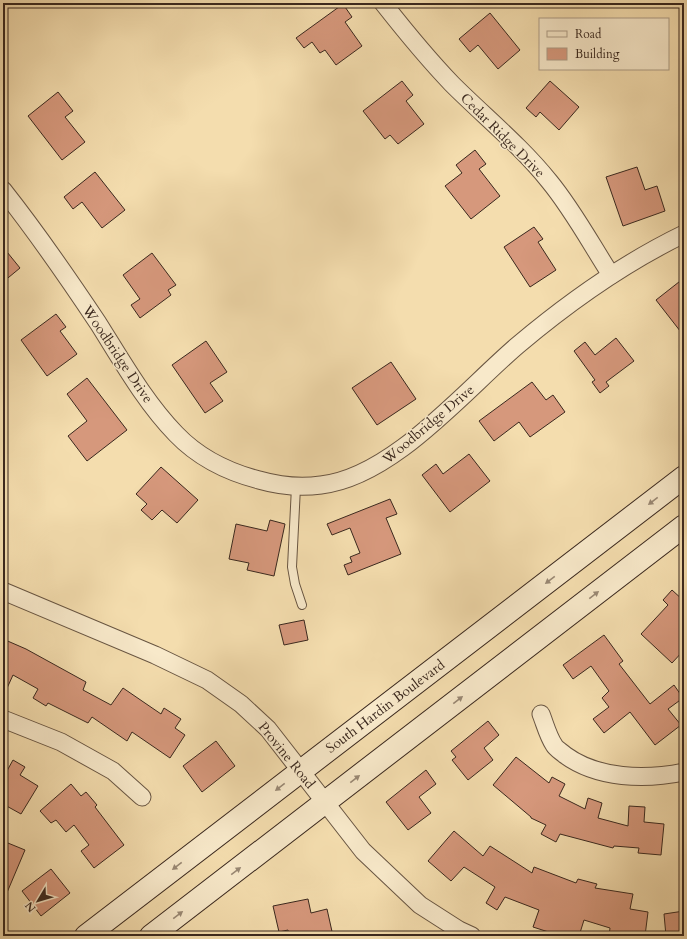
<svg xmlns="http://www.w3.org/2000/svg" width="687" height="939" font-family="Cardo,serif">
<rect width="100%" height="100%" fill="#f4ddae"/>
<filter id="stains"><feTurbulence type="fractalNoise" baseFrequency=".005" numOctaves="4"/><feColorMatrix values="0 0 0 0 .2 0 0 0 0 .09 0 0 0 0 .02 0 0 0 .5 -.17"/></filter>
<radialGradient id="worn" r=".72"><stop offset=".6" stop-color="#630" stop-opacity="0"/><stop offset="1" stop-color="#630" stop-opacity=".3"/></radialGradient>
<g fill="#d6987c" stroke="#3a281e">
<path d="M 343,4 L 352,17 L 345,22 L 362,46 L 336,65 L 325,50 L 320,53 L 312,42 L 304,48 L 296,38 Z"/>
<path d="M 490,13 L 520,50 L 498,69 L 478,45 L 470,52 L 459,39 Z"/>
<path d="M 402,81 L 413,95 L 406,101 L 424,124 L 398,144 L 390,135 L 385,139 L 363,111 Z"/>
<path d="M 550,81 L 579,107 L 559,130 L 540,112 L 536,117 L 526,108 Z"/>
<path d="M 58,92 L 73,111 L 65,117 L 85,142 L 62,160 L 28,116 Z"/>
<path d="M 475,150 L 486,164 L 479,169 L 500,196 L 471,219 L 445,186 L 462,173 L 456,165 Z"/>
<path d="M 637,167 L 645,190 L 657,186 L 665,211 L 623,226 L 606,177 Z"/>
<path d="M 95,172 L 125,210 L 102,228 L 82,202 L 73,209 L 64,197 Z"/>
<path d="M 534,227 L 543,239 L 538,242 L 556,270 L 530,287 L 504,247 Z"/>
<path d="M 3,247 L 20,268 L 3,282 Z"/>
<path d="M 152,253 L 176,285 L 168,290 L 171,295 L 140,318 L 131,305 L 140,299 L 123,275 Z"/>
<path d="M 684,278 L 684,336 L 656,300 Z"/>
<path d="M 56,314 L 66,327 L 60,331 L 77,354 L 47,376 L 21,340 Z"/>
<path d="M 616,338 L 634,361 L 606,382 L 609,386 L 600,393 L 592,382 L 595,380 L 574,351 L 585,342 L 595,355 Z"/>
<path d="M 206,341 L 227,372 L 210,383 L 223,401 L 205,413 L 172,365 Z"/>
<path d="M 391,362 L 416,399 L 377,425 L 352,388 Z"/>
<path d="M 87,378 L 127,430 L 87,461 L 68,436 L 87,421 L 67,394 Z"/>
<path d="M 532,382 L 546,400 L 553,395 L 565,412 L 530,437 L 519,422 L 494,441 L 479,421 Z"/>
<path d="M 469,454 L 490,481 L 450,512 L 422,475 L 436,464 L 443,474 Z"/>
<path d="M 161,467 L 198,500 L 177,523 L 162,510 L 152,520 L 141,510 L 147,504 L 136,494 Z"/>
<path d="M 390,499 L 397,514 L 386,518 L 401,554 L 348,575 L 344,565 L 352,562 L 350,557 L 360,553 L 350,528 L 332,535 L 327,524 Z"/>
<path d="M 270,520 L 285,524 L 274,576 L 247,570 L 249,563 L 229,559 L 236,524 L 267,531 Z"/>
<path d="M 672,590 L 684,601 L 684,650 L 672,663 L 641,634 L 668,605 L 663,600 Z"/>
<path d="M 304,620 L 308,640 L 284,645 L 279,625 Z"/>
<path d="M 604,635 L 623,661 L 619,664 L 650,704 L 674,685 L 683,698 L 668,709 L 681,725 L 655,745 L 630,712 L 604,733 L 593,719 L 609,707 L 602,698 L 609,691 L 591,666 L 573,679 L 563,665 Z"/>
<path d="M 3,639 L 26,649 L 86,682 L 83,690 L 111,705 L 123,688 L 161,714 L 164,708 L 181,719 L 175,728 L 185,735 L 170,758 L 132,732 L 127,741 L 92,717 L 88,723 L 48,703 L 46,706 L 33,698 L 38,689 L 13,675 L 3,697 Z"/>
<path d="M 488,721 L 499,735 L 484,748 L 493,760 L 468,780 L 452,760 L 456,757 L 451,751 Z"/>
<path d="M 216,741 L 235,766 L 202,792 L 183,766 Z"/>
<path d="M 516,757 L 549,783 L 552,777 L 565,784 L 559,796 L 585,809 L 588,798 L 602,803 L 598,818 L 628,826 L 629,806 L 645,807 L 644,822 L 664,824 L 661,855 L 638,853 L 639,848 L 614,846 L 613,848 L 560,834 L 556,842 L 541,834 L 546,825 L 531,818 L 531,817 L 493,785 Z"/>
<path d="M 13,760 L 25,767 L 20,775 L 38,786 L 21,814 L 3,804 L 3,778 Z"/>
<path d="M 426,770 L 436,784 L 419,797 L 431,813 L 408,830 L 386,802 Z"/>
<path d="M 71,784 L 81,796 L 86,792 L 97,805 L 95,807 L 124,845 L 94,868 L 81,851 L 89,845 L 74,825 L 66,832 L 56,820 L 51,823 L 40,811 Z"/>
<path d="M 454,831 L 483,856 L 490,846 L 532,873 L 534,867 L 576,883 L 578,879 L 597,884 L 595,888 L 633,894 L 630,909 L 648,912 L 645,936 L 609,936 L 610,928 L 584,920 L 579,936 L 561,936 L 533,927 L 539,910 L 505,897 L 497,910 L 486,903 L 495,887 L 464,867 L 451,881 L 428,861 Z"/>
<path d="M 3,841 L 25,850 L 3,902 Z"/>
<path d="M 51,869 L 70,893 L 41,916 L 22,891 Z"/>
<path d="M 308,899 L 311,913 L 327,909 L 333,936 L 289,936 L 288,930 L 279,932 L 273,906 Z"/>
<path d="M 684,911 L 684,936 L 666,936 L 664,914 Z"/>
</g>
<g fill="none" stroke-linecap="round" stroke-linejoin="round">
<g stroke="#685542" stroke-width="10">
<path id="service" d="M 296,487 L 292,567 L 295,584 L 302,605"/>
</g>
<g stroke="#685542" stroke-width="19">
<g id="minor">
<path d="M 383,3 C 405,31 428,59 452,84 C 484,116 521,146 549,181 C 573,210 591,244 611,275"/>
<path d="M 3,190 C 37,233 68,278 98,323 C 122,361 145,402 176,434 C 198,457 228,472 259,480 C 280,486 300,488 321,485 C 393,477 465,390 518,345 C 569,302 624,263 684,234"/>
<path d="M 3,591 L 155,655 L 207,680 L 241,704 L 268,729 L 363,851 L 420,905 L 459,930 L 472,936"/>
<path d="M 541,714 C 545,724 548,736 554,745 C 556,749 562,752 565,755 C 598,779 645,780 684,772"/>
<path d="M 3,719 L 61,742 L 113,771 L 142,797"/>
</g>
</g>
<g stroke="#3a281e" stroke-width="24">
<g id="secondary">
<path d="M 86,936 L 684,477"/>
<path d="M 151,936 L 684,526"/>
</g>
</g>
<use href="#service" stroke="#f8e9ca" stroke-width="8"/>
<use href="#minor" stroke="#f8e9ca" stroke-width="17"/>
<use href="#secondary" stroke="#f8e9ca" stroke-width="22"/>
</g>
<defs><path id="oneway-solid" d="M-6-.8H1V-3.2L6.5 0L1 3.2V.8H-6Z"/></defs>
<g fill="#998874">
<use href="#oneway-solid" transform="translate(653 501) rotate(142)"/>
<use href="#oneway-solid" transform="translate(550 580) rotate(143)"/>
<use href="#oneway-solid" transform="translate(594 595) rotate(-38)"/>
<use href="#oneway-solid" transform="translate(458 700) rotate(-38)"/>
<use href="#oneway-solid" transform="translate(355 779) rotate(-38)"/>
<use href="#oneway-solid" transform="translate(280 787) rotate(142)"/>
<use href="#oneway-solid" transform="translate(177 866) rotate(142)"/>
<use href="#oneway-solid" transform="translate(236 871) rotate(-37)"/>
<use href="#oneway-solid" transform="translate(178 915) rotate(-37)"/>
</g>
<g text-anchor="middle" stroke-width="3" stroke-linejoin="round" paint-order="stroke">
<g font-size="14" fill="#3a281e" stroke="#f8e9ca">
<text transform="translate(503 135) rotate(45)" y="5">Cedar Ridge Drive</text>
<text transform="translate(118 354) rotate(56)" y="5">Woodbridge Drive</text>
<text transform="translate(428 424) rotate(-40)" y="5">Woodbridge Drive</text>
<text transform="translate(385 706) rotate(-37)" y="5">South Hardin Boulevard</text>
<text transform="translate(287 755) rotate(51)" y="5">Provine Road</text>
</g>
</g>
<rect width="687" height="939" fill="none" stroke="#f4ddae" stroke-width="16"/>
<rect x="4" y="4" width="679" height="931" fill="none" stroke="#3a281e" stroke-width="2"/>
<rect x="8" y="8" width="671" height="923" fill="none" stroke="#3a281e"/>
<rect x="539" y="18" width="130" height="52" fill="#f8e9ca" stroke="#ac9c85"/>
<rect x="547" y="31" width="20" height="6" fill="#f8e9ca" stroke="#ac9c85"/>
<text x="575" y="38" font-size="12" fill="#3a281e">Road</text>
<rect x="547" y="48" width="20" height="12" fill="#d6987c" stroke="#ac9c85"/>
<text x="575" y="58" font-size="12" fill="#3a281e">Building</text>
<g transform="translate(38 901) rotate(232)" stroke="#f8e9ca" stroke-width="3" paint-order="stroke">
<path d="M0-3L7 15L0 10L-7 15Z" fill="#3a281e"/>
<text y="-6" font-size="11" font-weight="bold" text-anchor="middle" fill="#3a281e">N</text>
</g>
<rect width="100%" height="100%" filter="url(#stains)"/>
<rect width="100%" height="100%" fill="url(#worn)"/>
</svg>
